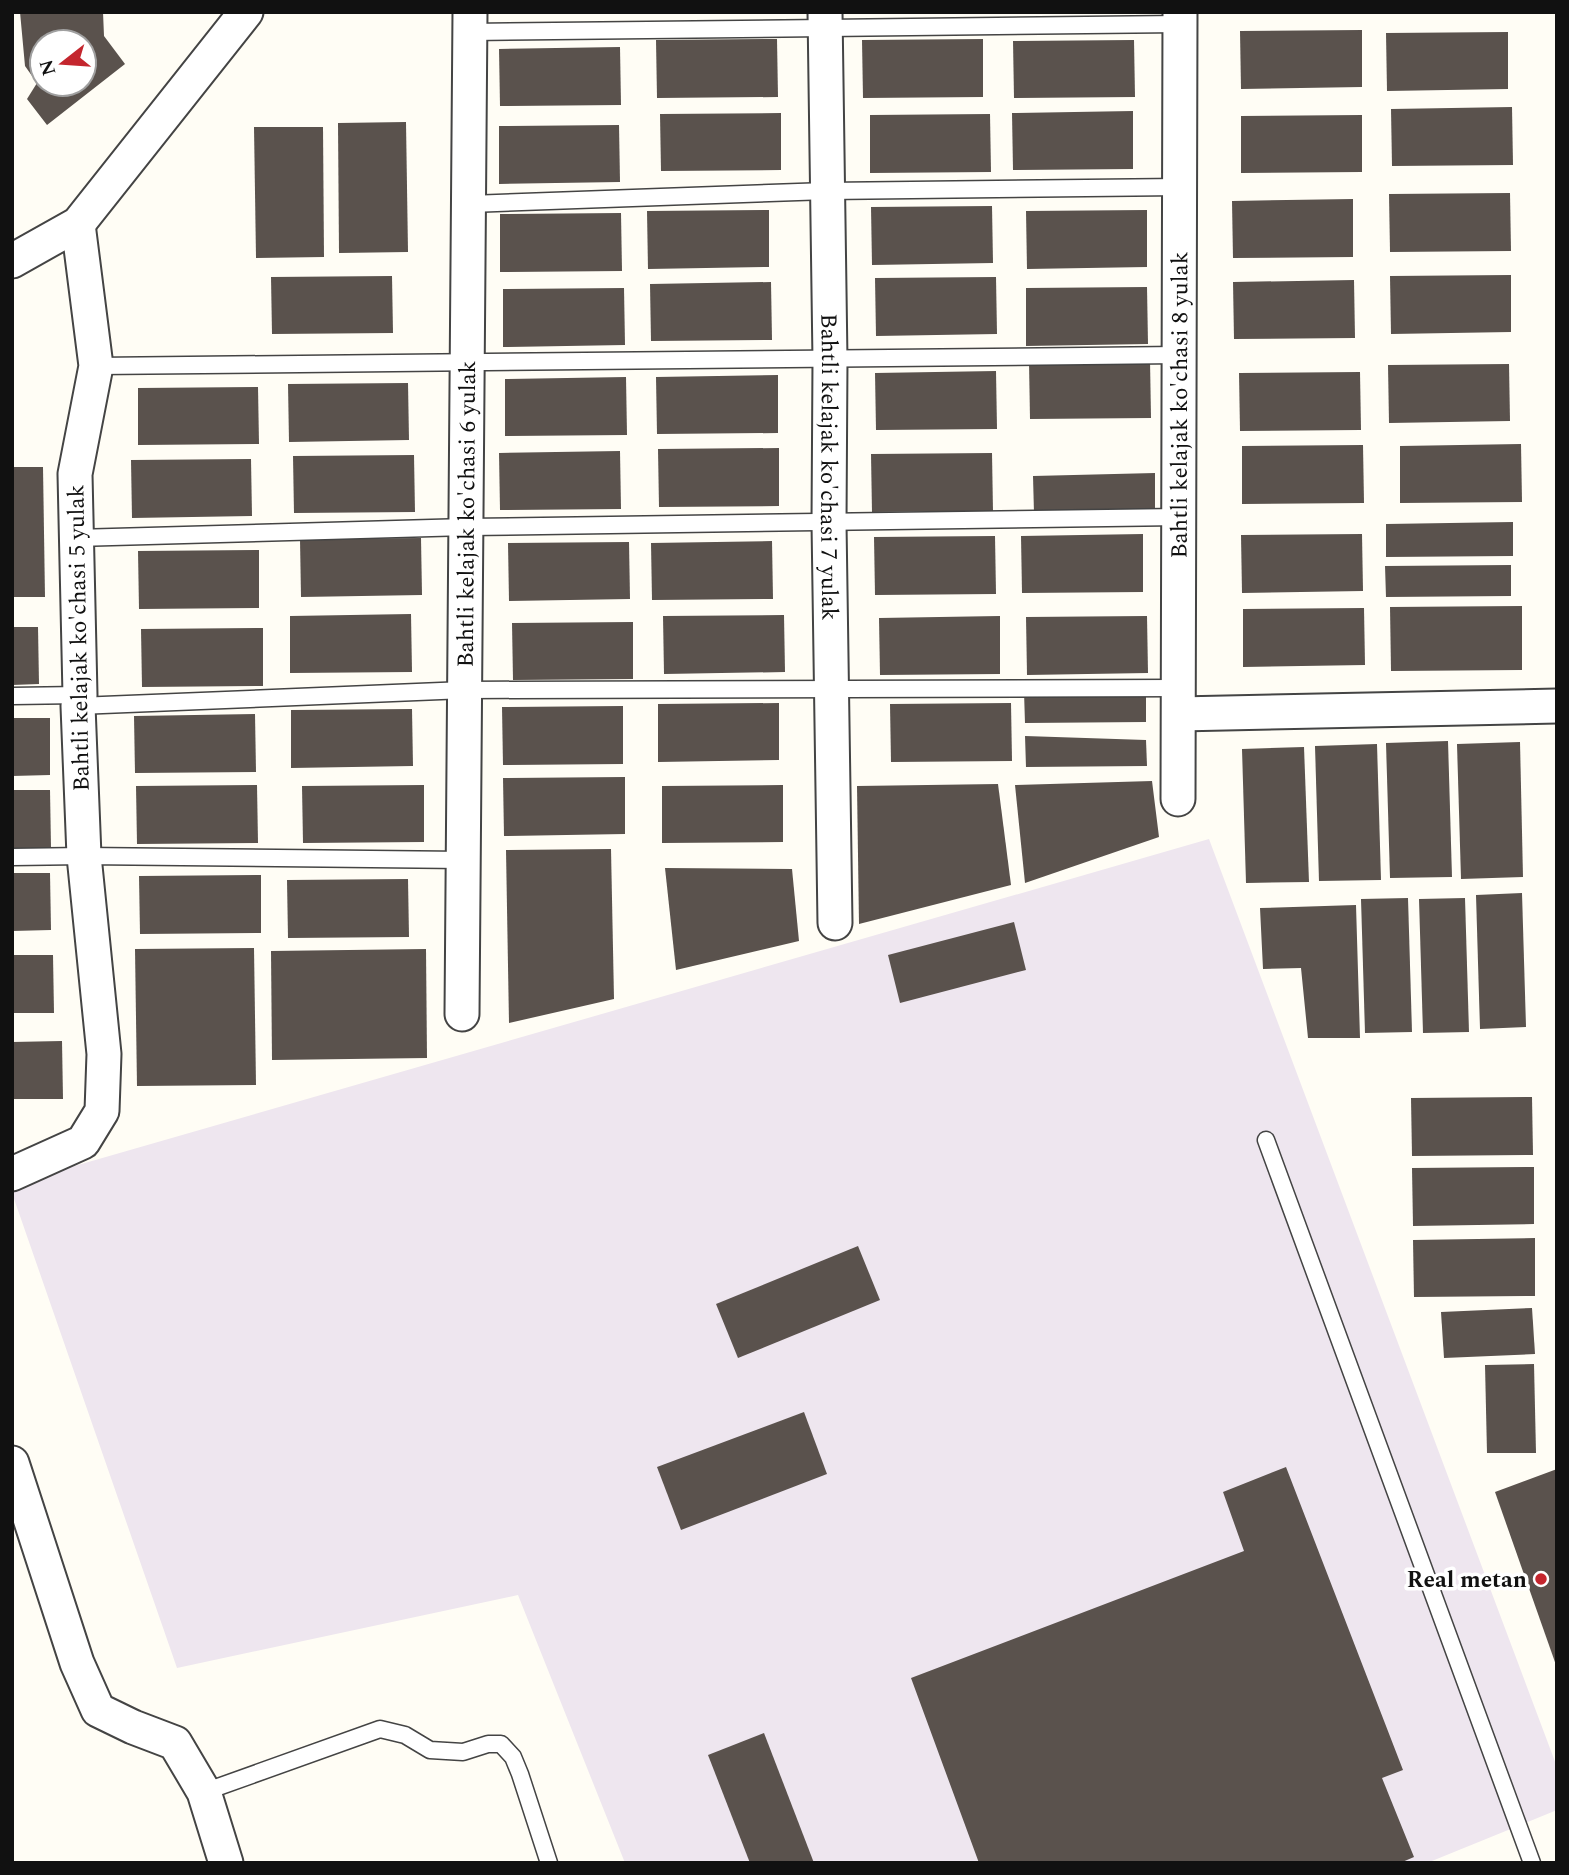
<svg xmlns="http://www.w3.org/2000/svg" width="1569" height="1875" font-family="Spectral,serif">
<rect width="100%" height="100%" fill="#fffdf5"/>
<path fill="#eee6ef" d="M 1209,839 L 1557,1767 L 1557,1810 L 1427,1863 L 625,1863 L 518,1595 L 177,1668 L 12,1193 L 12,1184 Z"/>
<g fill="#5a524d" fill-rule="evenodd">
<path d="M 20,12 L 103,12 L 104,36 L 125,64 L 47,125 L 27,99 L 37,83 L 25,66 ZM 42,42 L 84,42 L 84,84 L 42,84 Z"/>
<path d="M 1362,30 L 1362,87 L 1241,89 L 1240,31 Z"/>
<path d="M 1508,32 L 1508,89 L 1387,91 L 1386,33 Z"/>
<path d="M 777,39 L 778,97 L 657,98 L 656,40 Z"/>
<path d="M 983,39 L 983,97 L 863,98 L 862,40 Z"/>
<path d="M 1134,40 L 1135,97 L 1014,98 L 1013,41 Z"/>
<path d="M 620,47 L 621,105 L 500,106 L 499,49 Z"/>
<path d="M 1512,107 L 1513,165 L 1392,166 L 1391,109 Z"/>
<path d="M 1133,111 L 1133,169 L 1013,170 L 1012,113 Z"/>
<path d="M 781,113 L 781,170 L 661,171 L 660,114 Z"/>
<path d="M 990,114 L 991,172 L 870,173 L 870,115 Z"/>
<path d="M 1362,115 L 1362,172 L 1241,173 L 1241,116 Z"/>
<path d="M 406,122 L 408,252 L 339,253 L 338,123 Z"/>
<path d="M 619,125 L 620,182 L 499,184 L 499,126 Z"/>
<path d="M 254,127 L 323,127 L 324,257 L 256,258 Z"/>
<path d="M 1510,193 L 1511,251 L 1390,252 L 1389,194 Z"/>
<path d="M 1353,199 L 1353,257 L 1233,258 L 1232,201 Z"/>
<path d="M 992,206 L 993,263 L 872,265 L 871,207 Z"/>
<path d="M 769,210 L 769,267 L 648,269 L 647,211 Z"/>
<path d="M 1147,210 L 1147,267 L 1027,269 L 1026,211 Z"/>
<path d="M 621,213 L 622,271 L 500,272 L 500,214 Z"/>
<path d="M 1511,275 L 1511,332 L 1391,334 L 1390,276 Z"/>
<path d="M 392,276 L 393,333 L 272,334 L 271,277 Z"/>
<path d="M 996,277 L 997,334 L 876,336 L 875,278 Z"/>
<path d="M 1354,280 L 1355,338 L 1234,339 L 1233,282 Z"/>
<path d="M 771,282 L 772,340 L 651,341 L 650,284 Z"/>
<path d="M 1147,287 L 1148,344 L 1026,346 L 1026,288 Z"/>
<path d="M 624,288 L 625,345 L 503,347 L 503,289 Z"/>
<path d="M 1150,360 L 1151,418 L 1030,419 L 1029,362 Z"/>
<path d="M 1509,364 L 1510,421 L 1389,423 L 1388,365 Z"/>
<path d="M 996,371 L 997,429 L 876,430 L 875,373 Z"/>
<path d="M 1360,372 L 1361,430 L 1240,431 L 1239,373 Z"/>
<path d="M 778,375 L 778,433 L 657,434 L 656,377 Z"/>
<path d="M 626,377 L 627,435 L 505,436 L 505,379 Z"/>
<path d="M 408,383 L 409,440 L 289,442 L 288,384 Z"/>
<path d="M 258,387 L 259,444 L 138,445 L 138,388 Z"/>
<path d="M 1521,444 L 1522,502 L 1400,503 L 1400,446 Z"/>
<path d="M 1363,445 L 1364,503 L 1242,504 L 1242,446 Z"/>
<path d="M 779,448 L 779,506 L 659,507 L 658,449 Z"/>
<path d="M 620,451 L 621,509 L 500,510 L 499,453 Z"/>
<path d="M 992,453 L 993,511 L 872,512 L 871,454 Z"/>
<path d="M 414,455 L 415,512 L 294,513 L 293,456 Z"/>
<path d="M 251,459 L 252,516 L 132,518 L 131,460 Z"/>
<path d="M 12,467 L 43,467 L 45,597 L 12,597 Z"/>
<path d="M 1155,473 L 1155,512 L 1034,513 L 1033,476 Z"/>
<path d="M 1513,522 L 1513,556 L 1386,557 L 1386,524 Z"/>
<path d="M 1143,534 L 1143,592 L 1022,593 L 1021,536 Z"/>
<path d="M 1362,534 L 1363,591 L 1242,593 L 1241,535 Z"/>
<path d="M 995,536 L 996,594 L 875,595 L 874,537 Z"/>
<path d="M 421,538 L 422,595 L 301,597 L 300,539 Z"/>
<path d="M 772,541 L 773,599 L 652,600 L 651,543 Z"/>
<path d="M 629,542 L 630,599 L 509,601 L 508,543 Z"/>
<path d="M 259,550 L 259,608 L 139,609 L 138,551 Z"/>
<path d="M 1511,565 L 1511,596 L 1386,597 L 1385,566 Z"/>
<path d="M 1522,606 L 1522,670 L 1391,671 L 1390,607 Z"/>
<path d="M 1364,608 L 1365,665 L 1243,667 L 1243,609 Z"/>
<path d="M 411,614 L 412,672 L 290,673 L 290,616 Z"/>
<path d="M 784,615 L 785,672 L 664,674 L 663,616 Z"/>
<path d="M 1000,616 L 1000,674 L 880,675 L 879,618 Z"/>
<path d="M 1147,616 L 1148,673 L 1027,675 L 1026,617 Z"/>
<path d="M 633,622 L 633,679 L 513,680 L 512,623 Z"/>
<path d="M 12,627 L 38,627 L 39,684 L 12,685 Z"/>
<path d="M 263,628 L 263,686 L 142,687 L 141,629 Z"/>
<path d="M 1024,692 L 1146,696 L 1146,722 L 1025,723 Z"/>
<path d="M 779,703 L 779,760 L 658,762 L 658,704 Z"/>
<path d="M 1011,703 L 1012,761 L 891,762 L 890,704 Z"/>
<path d="M 623,706 L 623,764 L 503,765 L 502,707 Z"/>
<path d="M 412,709 L 413,766 L 291,768 L 291,710 Z"/>
<path d="M 255,714 L 256,772 L 135,773 L 134,716 Z"/>
<path d="M 12,718 L 50,718 L 50,775 L 12,776 Z"/>
<path d="M 1025,736 L 1146,740 L 1147,766 L 1026,767 Z"/>
<path d="M 1448,741 L 1452,877 L 1390,878 L 1386,743 Z"/>
<path d="M 1520,742 L 1523,877 L 1461,879 L 1457,744 Z"/>
<path d="M 1377,744 L 1381,880 L 1319,881 L 1315,746 Z"/>
<path d="M 1304,747 L 1309,882 L 1246,883 L 1242,749 Z"/>
<path d="M 625,777 L 625,834 L 504,836 L 503,778 Z"/>
<path d="M 1152,781 L 1159,837 L 1025,883 L 1015,785 Z"/>
<path d="M 998,784 L 1011,885 L 859,924 L 857,786 Z"/>
<path d="M 257,785 L 258,843 L 137,844 L 136,786 Z"/>
<path d="M 424,785 L 424,842 L 303,843 L 302,786 Z"/>
<path d="M 783,785 L 783,842 L 662,843 L 662,786 Z"/>
<path d="M 12,790 L 50,790 L 51,848 L 12,848 Z"/>
<path d="M 611,849 L 614,999 L 509,1023 L 506,850 Z"/>
<path d="M 665,868 L 792,869 L 799,941 L 676,970 Z"/>
<path d="M 12,873 L 50,873 L 51,930 L 12,931 Z"/>
<path d="M 261,875 L 261,933 L 140,934 L 139,876 Z"/>
<path d="M 408,879 L 409,937 L 288,938 L 287,880 Z"/>
<path d="M 1522,893 L 1526,1027 L 1480,1029 L 1476,895 Z"/>
<path d="M 1408,898 L 1412,1032 L 1365,1033 L 1361,899 Z"/>
<path d="M 1465,898 L 1469,1032 L 1423,1033 L 1419,899 Z"/>
<path d="M 1356,905 L 1360,1038 L 1308,1038 L 1301,968 L 1263,969 L 1260,908 Z"/>
<path d="M 1014,922 L 1026,970 L 900,1003 L 888,955 Z"/>
<path d="M 254,948 L 256,1085 L 137,1086 L 135,949 Z"/>
<path d="M 426,949 L 427,1058 L 272,1060 L 271,951 Z"/>
<path d="M 12,955 L 53,955 L 54,1013 L 12,1013 Z"/>
<path d="M 62,1041 L 63,1099 L 12,1099 L 12,1042 Z"/>
<path d="M 1532,1097 L 1533,1155 L 1412,1156 L 1411,1098 Z"/>
<path d="M 1534,1167 L 1534,1224 L 1413,1226 L 1412,1168 Z"/>
<path d="M 1535,1238 L 1535,1296 L 1414,1297 L 1413,1240 Z"/>
<path d="M 858,1246 L 880,1300 L 738,1358 L 716,1304 Z"/>
<path d="M 1532,1308 L 1535,1354 L 1444,1358 L 1441,1312 Z"/>
<path d="M 1534,1364 L 1536,1453 L 1487,1453 L 1485,1365 Z"/>
<path d="M 804,1412 L 827,1474 L 681,1530 L 657,1467 Z"/>
<path d="M 1286,1467 L 1403,1770 L 1382,1778 L 1414,1857 L 1400,1863 L 979,1863 L 911,1678 L 1244,1551 L 1223,1492 Z"/>
<path d="M 1557,1469 L 1557,1665 L 1556,1665 L 1495,1492 Z"/>
<path d="M 764,1733 L 814,1863 L 750,1863 L 708,1755 Z"/>
</g>
<g fill="none" stroke-linecap="round" stroke-linejoin="round">
<g stroke="#444" stroke-width="19">
<g id="lane">
<path d="M 470,32 L 1180,24"/>
<path d="M 470,204 L 827,191 L 1180,187"/>
<path d="M 96,366 L 1179,355"/>
<path d="M 76,538 L 467,527 L 1180,517"/>
<path d="M 12,696 L 80,695"/>
<path d="M 78,706 L 465,690 L 1179,688"/>
<path d="M 12,857 L 84,856 L 464,860"/>
<path d="M 1266,1140 L 1532,1863"/>
<path d="M 204,1792 L 380,1729 L 405,1735 L 430,1750 L 463,1752 L 488,1744 L 501,1744 L 513,1757 L 520,1774 L 549,1863"/>
</g>
</g>
<g stroke="#444" stroke-width="37">
<g id="street">
<path id="s1" d="M 825,12 L 830,360 L 829,523 L 835,923"/>
<path d="M 12,261 L 78,224 L 246,12"/>
<path d="M 1179,714 L 1557,706"/>
<path id="s2" d="M 1178,799 L 1180,12"/>
<path id="s3" d="M 462,1014 L 470,12"/>
<path d="M 12,1174 L 83,1142 L 102,1111 L 104,1054 L 84,856 L 78,706 L 80,695 L 75,474 L 96,366 L 78,224"/>
<path d="M 12,1463 L 77,1663 L 98,1710 L 133,1727 L 175,1743 L 204,1792 L 226,1863"/>
</g>
</g>
<use href="#lane" stroke="#fff" stroke-width="16"/>
<use href="#street" stroke="#fff" stroke-width="33"/>
</g>
<circle fill="#c4262e" stroke="#fff" stroke-width="2.5" cx="1541" cy="1579" r="7"/>
<g text-anchor="middle" stroke-width="7" stroke-linejoin="round" paint-order="stroke">
<g font-size="23" fill="#111" stroke="#fff">
<text dy="8" stroke="none"><textPath href="#s2" startOffset="394">Bahtli kelajak ko'chasi 8 yulak</textPath></text>
<text dy="8" stroke="none"><textPath href="#s1" startOffset="455">Bahtli kelajak ko'chasi 7 yulak</textPath></text>
<text dy="8" stroke="none"><textPath href="#s3" startOffset="500">Bahtli kelajak ko'chasi 6 yulak</textPath></text>
<text transform="translate(78 638) rotate(-91)" y="8">Bahtli kelajak ko'chasi 5 yulak</text>
</g>
<g font-size="23" font-weight="bold" fill="#111" stroke="#fff" text-anchor="end">
<text x="1527" y="1587">Real metan</text>
</g>
</g>
<rect width="1569" height="1875" fill="none" stroke="#111111" stroke-width="28"/>
<g transform="translate(63 63) rotate(253)"><circle r="33" fill="#ffffff" stroke="#a0a0a0" stroke-width="2"/>
<path d="M0-5L12 26L0 18L-12 26Z" fill="#c4262e"/>
<text y="-10" font-size="19" font-weight="bold" text-anchor="middle" fill="#111111">N</text>
</g>
</svg>
